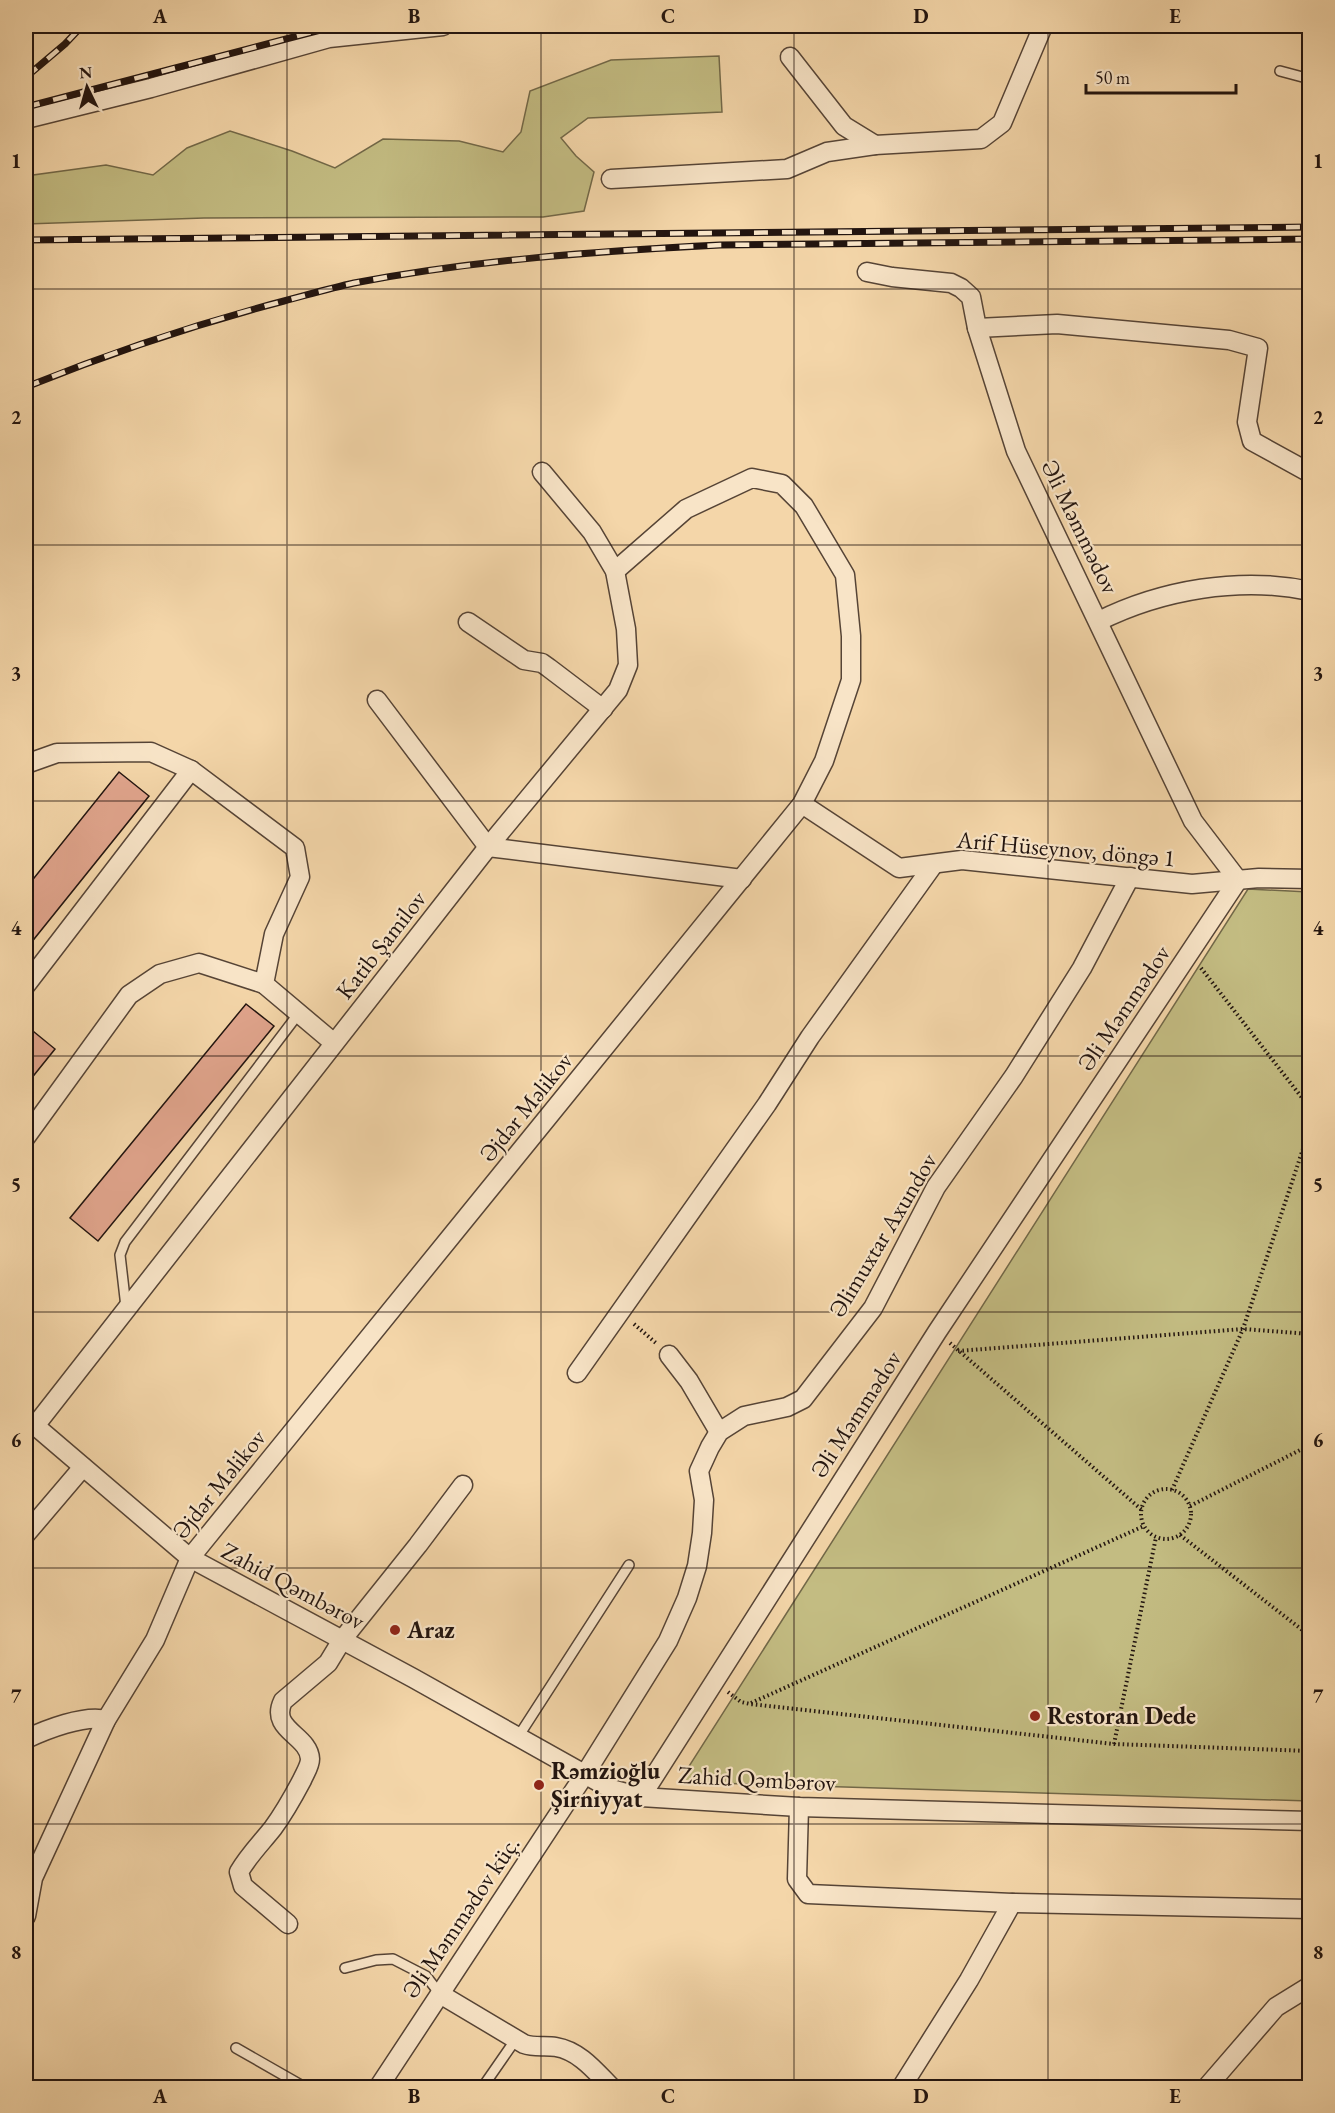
<svg xmlns="http://www.w3.org/2000/svg" width="1335" height="2113" font-family="'EB Garamond',serif">
<rect width="100%" height="100%" fill="#f4d6a9"/>
<filter id="stains"><feTurbulence type="fractalNoise" baseFrequency=".00333" numOctaves="4"/><feColorMatrix values="0 0 0 0 .2 0 0 0 0 .09 0 0 0 0 .02 0 0 0 .5 -.17"/></filter>
<radialGradient id="worn" r=".72"><stop offset=".6" stop-color="#630" stop-opacity="0"/><stop offset="1" stop-color="#630" stop-opacity=".3"/></radialGradient>
<g fill="#c3bc82" stroke="#726848" stroke-width="1.5">
<path d="M 719,56 L 722,112 L 588,118 L 561,138 L 576,156 L 594,172 L 584,211 L 543,217 L 204,218 L 26,224 L 26,176 L 106,165 L 153,175 L 187,148 L 230,131 L 292,151 L 335,168 L 383,139 L 459,141 L 503,152 L 521,132 L 530,91 L 611,60 Z"/>
<path d="M 1248,889 L 1309,892 L 1309,1801 L 679,1782 Z"/>
</g>
<g fill="#e0a48c" stroke="#22140f" stroke-width="1.5">
<path d="M 119,772 L 149,796 L 26,949 L 26,888 Z"/>
<path d="M 246,1004 L 274,1026 L 98,1241 L 70,1218 Z"/>
<path d="M 28,1027 L 55,1049 L 26,1085 L 26,1030 Z"/>
</g>
<g fill="none" stroke-linecap="round" stroke-linejoin="round">
<g stroke="#564436" stroke-width="12">
<g id="lane">
<path d="M 1298,26 L 1310,27"/>
<path d="M 1280,71 L 1310,79"/>
<path d="M 126,1307 L 120,1255 L 125,1242 L 299,1013"/>
<path d="M 518,1737 L 629,1565"/>
<path d="M 345,1968 L 376,1960 L 393,1959 L 426,1976 L 440,1994"/>
<path d="M 236,2048 L 306,2088"/>
<path d="M 482,2088 L 516,2039"/>
</g>
</g>
<g stroke="#564436" stroke-width="21">
<g id="street">
<path d="M 790,57 L 844,126 L 875,145"/>
<path d="M 26,119 L 151,88 L 329,38 L 443,26"/>
<path d="M 611,179 L 787,169 L 827,152 L 875,145 L 981,139 L 1002,123 L 1043,26"/>
<path d="M 977,328 L 1057,324 L 1229,340 L 1258,348 L 1247,422 L 1252,441 L 1310,473"/>
<path d="M 1099,621 C 1161,590 1240,576 1310,591"/>
<path d="M 468,622 L 524,660 L 542,663 L 549,668 L 603,709"/>
<path d="M 377,700 L 488,847 L 742,879"/>
<path d="M 26,764 L 57,753 L 151,752 L 191,770 L 295,848 L 300,877 L 274,934 L 264,984 L 334,1043"/>
<path d="M 802,804 L 899,868 L 962,860 L 1192,884 L 1259,878 L 1310,879"/>
<path d="M 26,985 L 191,770"/>
<path d="M 26,1137 L 129,995 L 160,974 L 199,963 L 264,984"/>
<path d="M 669,1355 L 689,1381 L 719,1432"/>
<path d="M 577,1373 L 767,1104 L 810,1037 L 934,864"/>
<path d="M 26,1418 L 190,1558 L 413,1678 L 611,1789 L 641,1797 L 799,1807 L 1310,1821"/>
<path d="M 35,1426 L 488,847 L 618,690 L 628,665 L 626,629 L 615,571 L 592,532 L 542,472"/>
<path d="M 26,1534 L 83,1467"/>
<path d="M 26,1739 C 45,1730 85,1714 106,1720"/>
<path d="M 641,1797 L 937,1332 L 1238,880 L 1193,821 L 1016,451 L 977,328 L 971,297 L 961,288 L 951,283 L 892,277 L 867,272"/>
<path d="M 799,1807 L 797,1879 L 808,1894 L 1012,1903 L 1310,1909"/>
<path d="M 26,1916 L 33,1878 L 106,1720 L 155,1640 L 190,1558 L 802,804 L 824,761 L 851,680 L 851,636 L 845,575 L 804,506 L 782,484 L 752,478 L 686,509 L 615,571"/>
<path d="M 288,1924 L 243,1886 L 239,1872 C 248,1856 262,1842 273,1828 C 284,1813 293,1797 302,1780 C 305,1773 310,1766 310,1759 C 309,1735 269,1730 283,1701 L 328,1663 L 342,1640 L 418,1545 L 463,1485"/>
<path d="M 440,1994 L 524,2044 C 535,2048 545,2045 556,2047 C 580,2051 596,2072 612,2088"/>
<path d="M 378,2088 L 585,1774 L 668,1641 L 687,1598 L 697,1566 L 702,1533 L 704,1500 L 699,1471 L 710,1447 L 719,1432 L 744,1416 L 787,1407 L 803,1399 L 873,1308 L 936,1187 L 1014,1076 L 1082,968 L 1130,877"/>
<path d="M 901,2088 L 969,1980 L 1012,1903"/>
<path d="M 1206,2088 L 1276,2007 L 1310,1986"/>
</g>
</g>
<g stroke="#22140f" stroke-width="4" stroke-dasharray="1.5 3" stroke-linecap="butt">
<path d="M 1201,968 L 1310,1108"/>
<path d="M 634,1324 L 656,1343"/>
<path d="M 950,1343 L 1142,1510"/>
<path d="M 958,1351 L 1243,1329 L 1310,1334"/>
<circle cx="1166" cy="1514" r="25"/>
<path d="M 1172,1490 L 1243,1329 L 1310,1128"/>
<path d="M 1190,1506 L 1310,1445"/>
<path d="M 1180,1535 L 1310,1636"/>
<path d="M 728,1692 L 741,1702 L 750,1704 L 1114,1744 L 1310,1751"/>
<path d="M 751,1703 L 1144,1526"/>
<path d="M 1114,1744 L 1156,1537"/>
</g>
<use href="#lane" stroke="#f8e4c7" stroke-width="9"/>
<use href="#street" stroke="#f8e4c7" stroke-width="18"/>
<g stroke="#22140f" stroke-width="7">
<g id="rail">
<path d="M 26,77 L 65,44 L 82,26"/>
<path d="M 26,107 L 328,28 L 351,26"/>
<path d="M 26,240 L 1310,227"/>
<path d="M 26,387 C 110,353 196,324 284,301 C 307,295 331,288 354,283 C 475,260 598,251 720,245 L 1310,239"/>
</g>
</g>
<use href="#rail" stroke="#f8e4c7" stroke-width="4.5" stroke-dasharray="14" stroke-linecap="butt"/>
</g>
<path fill="none" stroke="#22140f" stroke-width="1.5" stroke-opacity="0.55" d="M 287,26 L 287,2088M 541,26 L 541,2088M 794,26 L 794,2088M 1048,26 L 1048,2088M 26,289 L 1310,289M 26,545 L 1310,545M 26,801 L 1310,801M 26,1056 L 1310,1056M 26,1312 L 1310,1312M 26,1568 L 1310,1568M 26,1824 L 1310,1824"/>
<g fill="#8f2418" stroke="#f8e4c7" stroke-width="2">
<circle cx="395" cy="1630" r="6"/>
<circle cx="1035" cy="1716" r="6"/>
<circle cx="539" cy="1785" r="6"/>
</g>
<g text-anchor="middle" stroke-width="4.5" stroke-linejoin="round" paint-order="stroke">
<g font-size="24" fill="#22140f" stroke="#f8e4c7">
<text transform="translate(1080 527) rotate(64)" y="8">Əli Məmmədov</text>
<text transform="translate(1066 849) rotate(5)" y="8">Arif Hüseynov, döngə 1</text>
<text transform="translate(381 945) rotate(-52)" y="8">Katib Şamilov</text>
<text transform="translate(1124 1008) rotate(-56)" y="8">Əli Məmmədov</text>
<text transform="translate(526 1107) rotate(-51)" y="8">Əjdər Məlikov</text>
<text transform="translate(883 1235) rotate(-59)" y="8">Əlimuxtar Axundov</text>
<text transform="translate(856 1414) rotate(-57)" y="8">Əli Məmmədov</text>
<text transform="translate(219 1484) rotate(-51)" y="8">Əjdər Məlikov</text>
<text transform="translate(293 1586) rotate(28)" y="8">Zahid Qəmbərov</text>
<text transform="translate(757 1779) rotate(3)" y="8">Zahid Qəmbərov</text>
<text transform="translate(461 1917) rotate(-56)" y="8">Əli Məmmədov küç.</text>
</g>
<g font-size="24" font-weight="bold" fill="#22140f" stroke="#f8e4c7" text-anchor="start">
<text x="407" y="1638">Araz</text>
<text x="1047" y="1724">Restoran Dede</text>
<text x="551" y="1779">Rəmzioğlu<tspan x="551" dy="28">Şirniyyat</tspan></text>
</g>
</g>
<rect width="1335" height="2113" fill="none" stroke="#f4d6a9" stroke-width="66"/>
<g transform="translate(87 87) rotate(355)" stroke="#f8e4c7" stroke-width="4.5" paint-order="stroke">
<path d="M0-4.5L10 22L0 15L-10 22Z" fill="#22140f"/>
<text y="-9" font-size="16" font-weight="bold" text-anchor="middle" fill="#22140f">N</text>
</g>
<path d="M1086 84v9h150v-9" fill="none" stroke="#22140f" stroke-width="3"/>
<text x="1095" y="84" font-size="18" fill="#22140f" stroke="#f8e4c7" stroke-width="4.5" paint-order="stroke">50 m</text>
<rect x="33" y="33" width="1269" height="2047" fill="none" stroke="#22140f" stroke-width="2"/>
<g font-size="20" text-anchor="middle" font-weight="bold" fill="#22140f">
<text x="160" y="23">A</text>
<text x="414" y="23">B</text>
<text x="668" y="23">C</text>
<text x="921" y="23">D</text>
<text x="1175" y="23">E</text>
<text x="16" y="168">1</text>
<text x="1318" y="168">1</text>
<text x="16" y="424">2</text>
<text x="1318" y="424">2</text>
<text x="16" y="680">3</text>
<text x="1318" y="680">3</text>
<text x="16" y="935">4</text>
<text x="1318" y="935">4</text>
<text x="16" y="1191">5</text>
<text x="1318" y="1191">5</text>
<text x="16" y="1447">6</text>
<text x="1318" y="1447">6</text>
<text x="16" y="1703">7</text>
<text x="1318" y="1703">7</text>
<text x="16" y="1959">8</text>
<text x="1318" y="1959">8</text>
<text x="160" y="2103">A</text>
<text x="414" y="2103">B</text>
<text x="668" y="2103">C</text>
<text x="921" y="2103">D</text>
<text x="1175" y="2103">E</text>
</g>
<rect width="100%" height="100%" filter="url(#stains)"/>
<rect width="100%" height="100%" fill="url(#worn)"/>
</svg>
